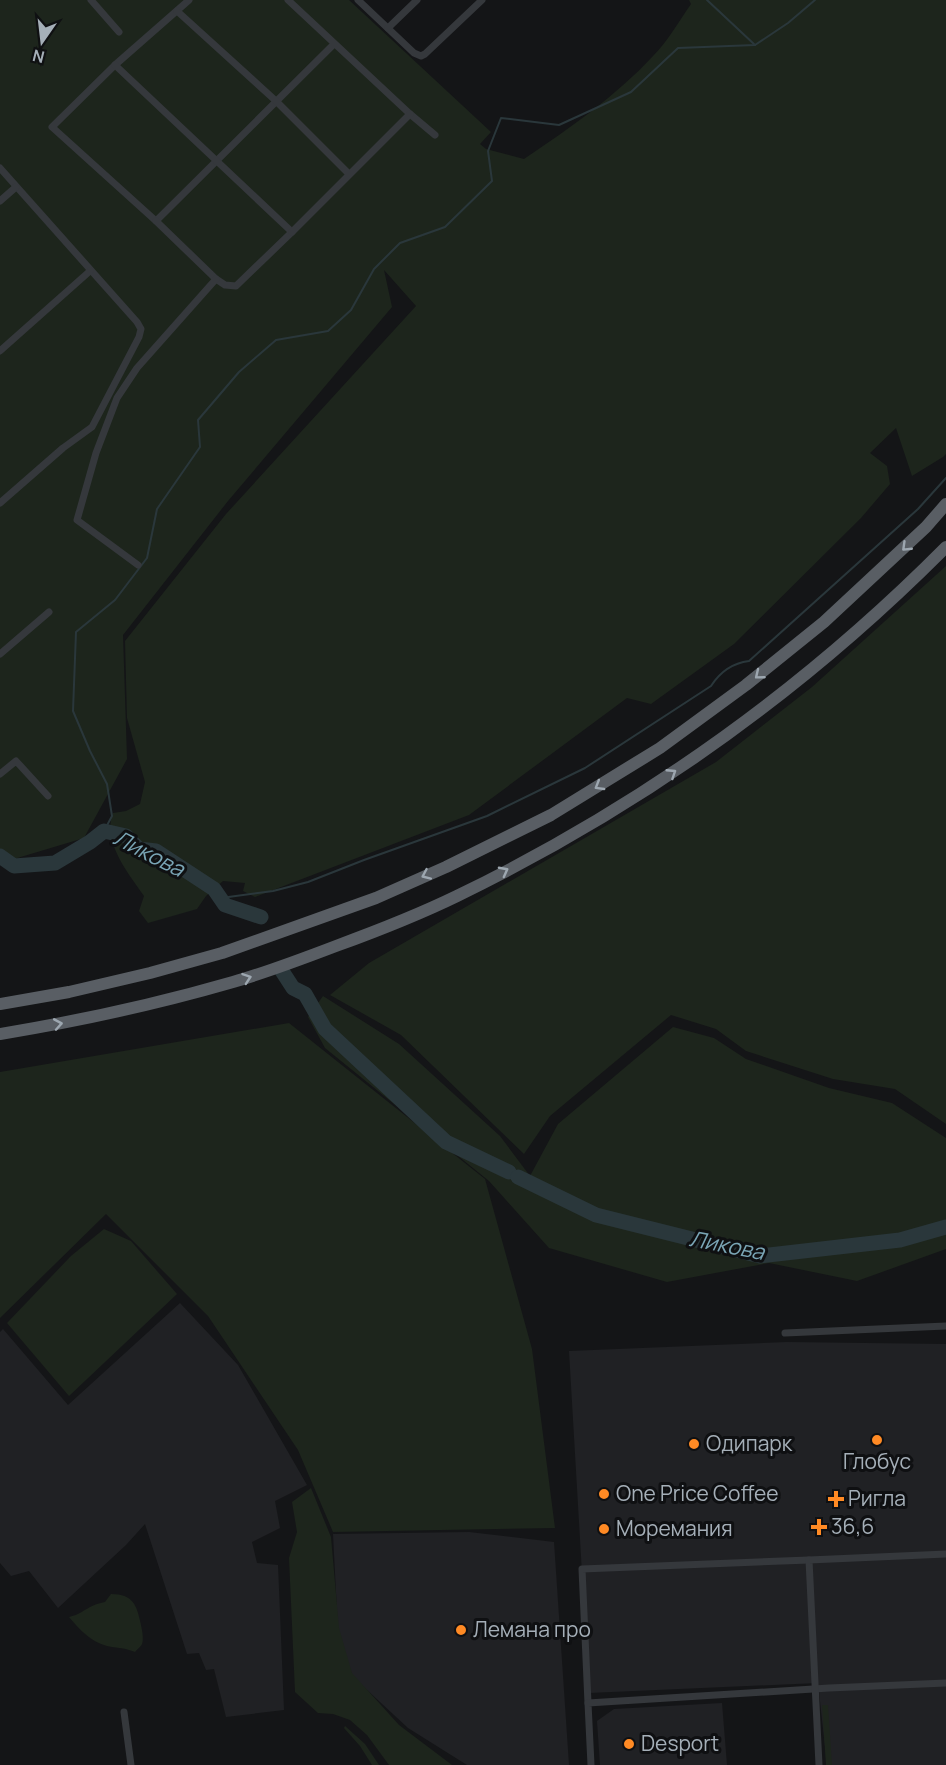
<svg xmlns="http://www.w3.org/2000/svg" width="946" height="1765" font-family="Manrope,sans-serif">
<rect width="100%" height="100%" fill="#141517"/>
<g fill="#202124">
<path d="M 180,1303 L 238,1365 L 307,1485 L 275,1501 L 280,1528 L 252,1542 L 257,1563 L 278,1565 L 284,1710 L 226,1717 L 214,1669 L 206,1670 L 199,1653 L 187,1654 L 145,1524 L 126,1545 L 58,1608 L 29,1571 L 11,1576 L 0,1563 L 0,1332 L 3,1329 L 68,1405 Z"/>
<path d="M 787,1342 L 946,1344 L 946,1765 L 827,1765 L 818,1683 L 589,1693 L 569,1351 Z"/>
<path d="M 469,1532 L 554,1542 L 569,1765 L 467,1765 L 408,1728 L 352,1676 L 338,1631 L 333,1534 Z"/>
<path d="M 722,1703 L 727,1765 L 600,1765 L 597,1721 L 614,1709 Z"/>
</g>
<g fill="#1d251c">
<path d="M 0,0 L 349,0 L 491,132 L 480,144 L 486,149 L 524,159 C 570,128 616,96 653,56 C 668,41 679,21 691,4 L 689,0 L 946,0 L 946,454 L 943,457 L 912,476 L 896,428 L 870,453 L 887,466 L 890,484 L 861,518 L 734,644 L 651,704 L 627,698 L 469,815 L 255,897 L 243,891 L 245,883 L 223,881 L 206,896 L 197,909 L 148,923 L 139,911 L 144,896 C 128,873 102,842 113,813 L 126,811 L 140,804 L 145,782 L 127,718 L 125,641 L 226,514 L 416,306 L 384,270 L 392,307 L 228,501 L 123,635 L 127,759 L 84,838 L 4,862 L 0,858 Z"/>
<path d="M 946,566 L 946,1124 L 895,1089 L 833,1079 L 746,1051 L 716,1029 L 671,1015 L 550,1116 L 524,1154 L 401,1035 L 330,995 L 369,963 L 716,762 L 812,687 Z"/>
<path d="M 323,996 L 399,1044 L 500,1136 L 530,1176 L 558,1124 L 673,1027 L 714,1038 L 746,1059 L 829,1088 L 892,1103 L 946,1138 L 946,1249 L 857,1281 L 769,1263 L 667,1282 L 549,1248 L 489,1181 L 325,1048 L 308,1017 Z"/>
<path d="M 289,1023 L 485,1179 L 532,1349 L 555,1528 L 333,1532 L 298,1450 L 208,1316 L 106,1214 L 0,1318 L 0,1072 Z"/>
<path d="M 104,1229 L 131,1241 L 177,1294 L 69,1396 L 7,1323 L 71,1256 Z"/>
<path d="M 311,1488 L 331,1537 L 339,1628 L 352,1673 L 399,1725 L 452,1765 L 389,1765 L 367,1735 L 350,1720 L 333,1714 L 318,1713 L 295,1692 L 289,1558 L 297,1532 L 292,1502 Z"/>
<path d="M 111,1594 C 133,1594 137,1605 141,1625 C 142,1630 144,1639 142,1644 C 141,1647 137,1649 135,1652 C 126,1648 117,1648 107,1646 C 91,1642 79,1629 69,1617 C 84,1614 87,1605 105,1602 Z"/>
<path d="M 822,1705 L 828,1705 L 832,1765 L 826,1765 Z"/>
<path d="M 345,1726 L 365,1744 L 379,1765 L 372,1765 L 360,1746 L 344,1728 Z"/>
</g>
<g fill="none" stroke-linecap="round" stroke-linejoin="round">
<g stroke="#2a373b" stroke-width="2">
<path d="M 707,0 L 755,45"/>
<path d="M 104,831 L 112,816 L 107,784 L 90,751 L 73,711 L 76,632 L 115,600 L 147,558 L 157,509 L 200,447 L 198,420 L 239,372 L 276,340 L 328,331 L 351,310 L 374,269 L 400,243 L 445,227 L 492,181 L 488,151 L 501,118 L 559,125 L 631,92 L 678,48 L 755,45 L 788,23 L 815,0"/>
<path d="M 221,898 L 273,891 L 308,882 L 364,860 L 487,816 L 585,768 L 711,686 C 720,672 733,663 749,661 L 918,509 L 946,478"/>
</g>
<g stroke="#2a373b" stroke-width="15">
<path d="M 0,856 L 14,866 L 55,863 L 90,842 L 104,831 L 126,836 L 139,849 L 156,851 L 214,889 L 225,905 L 261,917"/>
<path d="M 282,971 L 293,988 L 305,994 L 325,1029 L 446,1142 L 509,1172"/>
<path d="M 518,1177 L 596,1215 L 760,1256 L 900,1240 L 946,1227"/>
</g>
<g stroke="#35383c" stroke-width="7">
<path d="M 91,0 L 119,32"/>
<path d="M 189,0 L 115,65 L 52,127 L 156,221 L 334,44"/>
<path d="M 288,0 L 410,114 L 435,135"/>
<path d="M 358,0 L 414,53 L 421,56 L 425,54 L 482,0"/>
<path d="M 177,11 L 276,101 L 349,174"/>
<path d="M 388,28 L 417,0"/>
<path d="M 115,65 L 292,232 L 236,286 L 225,285 L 216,279 L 156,221"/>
<path d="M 0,168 L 137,322 L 141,329 L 139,337 L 92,427 L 63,448 L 0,503"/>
<path d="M 0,201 L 16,187"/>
<path d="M 292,232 L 410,114"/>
<path d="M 0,351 L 90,271"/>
<path d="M 138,565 L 77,520 L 96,453 L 117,398 L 137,368 L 216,279"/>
<path d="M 0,654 L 49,612"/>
<path d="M 0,774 L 16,761 L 48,796"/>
<path d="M 785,1333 L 946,1326"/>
<path d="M 588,1703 L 582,1569 L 809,1560"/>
<path d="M 124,1712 L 131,1765"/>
<path d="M 591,1765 L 588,1703 L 829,1688 L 946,1683"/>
<path d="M 819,1765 L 809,1560 L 946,1554"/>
</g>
<g stroke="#595e64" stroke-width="12">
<path d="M 0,1004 L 69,992 L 150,973 L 222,953 L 376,898 L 446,867 L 551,815 L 660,748 L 746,685 L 824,622 L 926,527 L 946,504"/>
<path d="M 0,1034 C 79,1021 157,1004 233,982 C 268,972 302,959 336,946 C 377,931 418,915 457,896 C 638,808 804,690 946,547"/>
</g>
</g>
<defs><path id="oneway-chevron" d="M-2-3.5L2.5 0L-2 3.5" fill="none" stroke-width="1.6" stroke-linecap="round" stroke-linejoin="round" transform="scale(1.5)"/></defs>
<g stroke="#9da7b0">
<use href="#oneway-chevron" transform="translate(906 547) rotate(136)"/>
<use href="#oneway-chevron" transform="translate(759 675) rotate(141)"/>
<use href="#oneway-chevron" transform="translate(672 773) rotate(-33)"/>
<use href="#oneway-chevron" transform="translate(599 786) rotate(149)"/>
<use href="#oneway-chevron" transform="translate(504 871) rotate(-28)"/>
<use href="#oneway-chevron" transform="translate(426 875) rotate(156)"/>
<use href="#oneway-chevron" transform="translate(247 978) rotate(-19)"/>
<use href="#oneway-chevron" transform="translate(58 1024) rotate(-10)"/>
</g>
<g fill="#ff8a24" stroke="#0f1012" stroke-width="2">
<circle cx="877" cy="1440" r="6"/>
<circle cx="694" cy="1444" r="6"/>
<circle cx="604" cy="1494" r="6"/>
<path d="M833 1490h6v6h6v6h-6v6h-6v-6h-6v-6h6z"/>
<path d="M816 1518h6v6h6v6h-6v6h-6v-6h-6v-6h6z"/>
<circle cx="604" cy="1529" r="6"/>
<circle cx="461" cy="1630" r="6"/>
<circle cx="629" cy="1744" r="6"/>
</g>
<g text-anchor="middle" stroke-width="6" stroke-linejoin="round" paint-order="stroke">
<g font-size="21" fill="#a5afb8" stroke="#0f1012" text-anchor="start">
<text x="706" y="1451">Одипарк</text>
<text x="877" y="1469" text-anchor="middle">Глобус</text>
<text x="616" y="1501">One Price Coffee</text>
<text x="848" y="1506">Ригла</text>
<text x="831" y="1534">36,6</text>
<text x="616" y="1536">Моремания</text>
<text x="473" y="1637">Лемана про</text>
<text x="641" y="1751">Desport</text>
</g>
<g font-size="22" font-style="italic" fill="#7aa5b5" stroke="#0f1012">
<text transform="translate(149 853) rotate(27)" y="8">Ликова</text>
<text transform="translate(727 1245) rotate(11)" y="8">Ликова</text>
</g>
</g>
<g transform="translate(42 42) rotate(194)" stroke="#0f1012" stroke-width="4.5" paint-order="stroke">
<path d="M0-4.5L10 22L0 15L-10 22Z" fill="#a5afb8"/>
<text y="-9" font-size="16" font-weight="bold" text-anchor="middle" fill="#a5afb8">N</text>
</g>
</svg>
